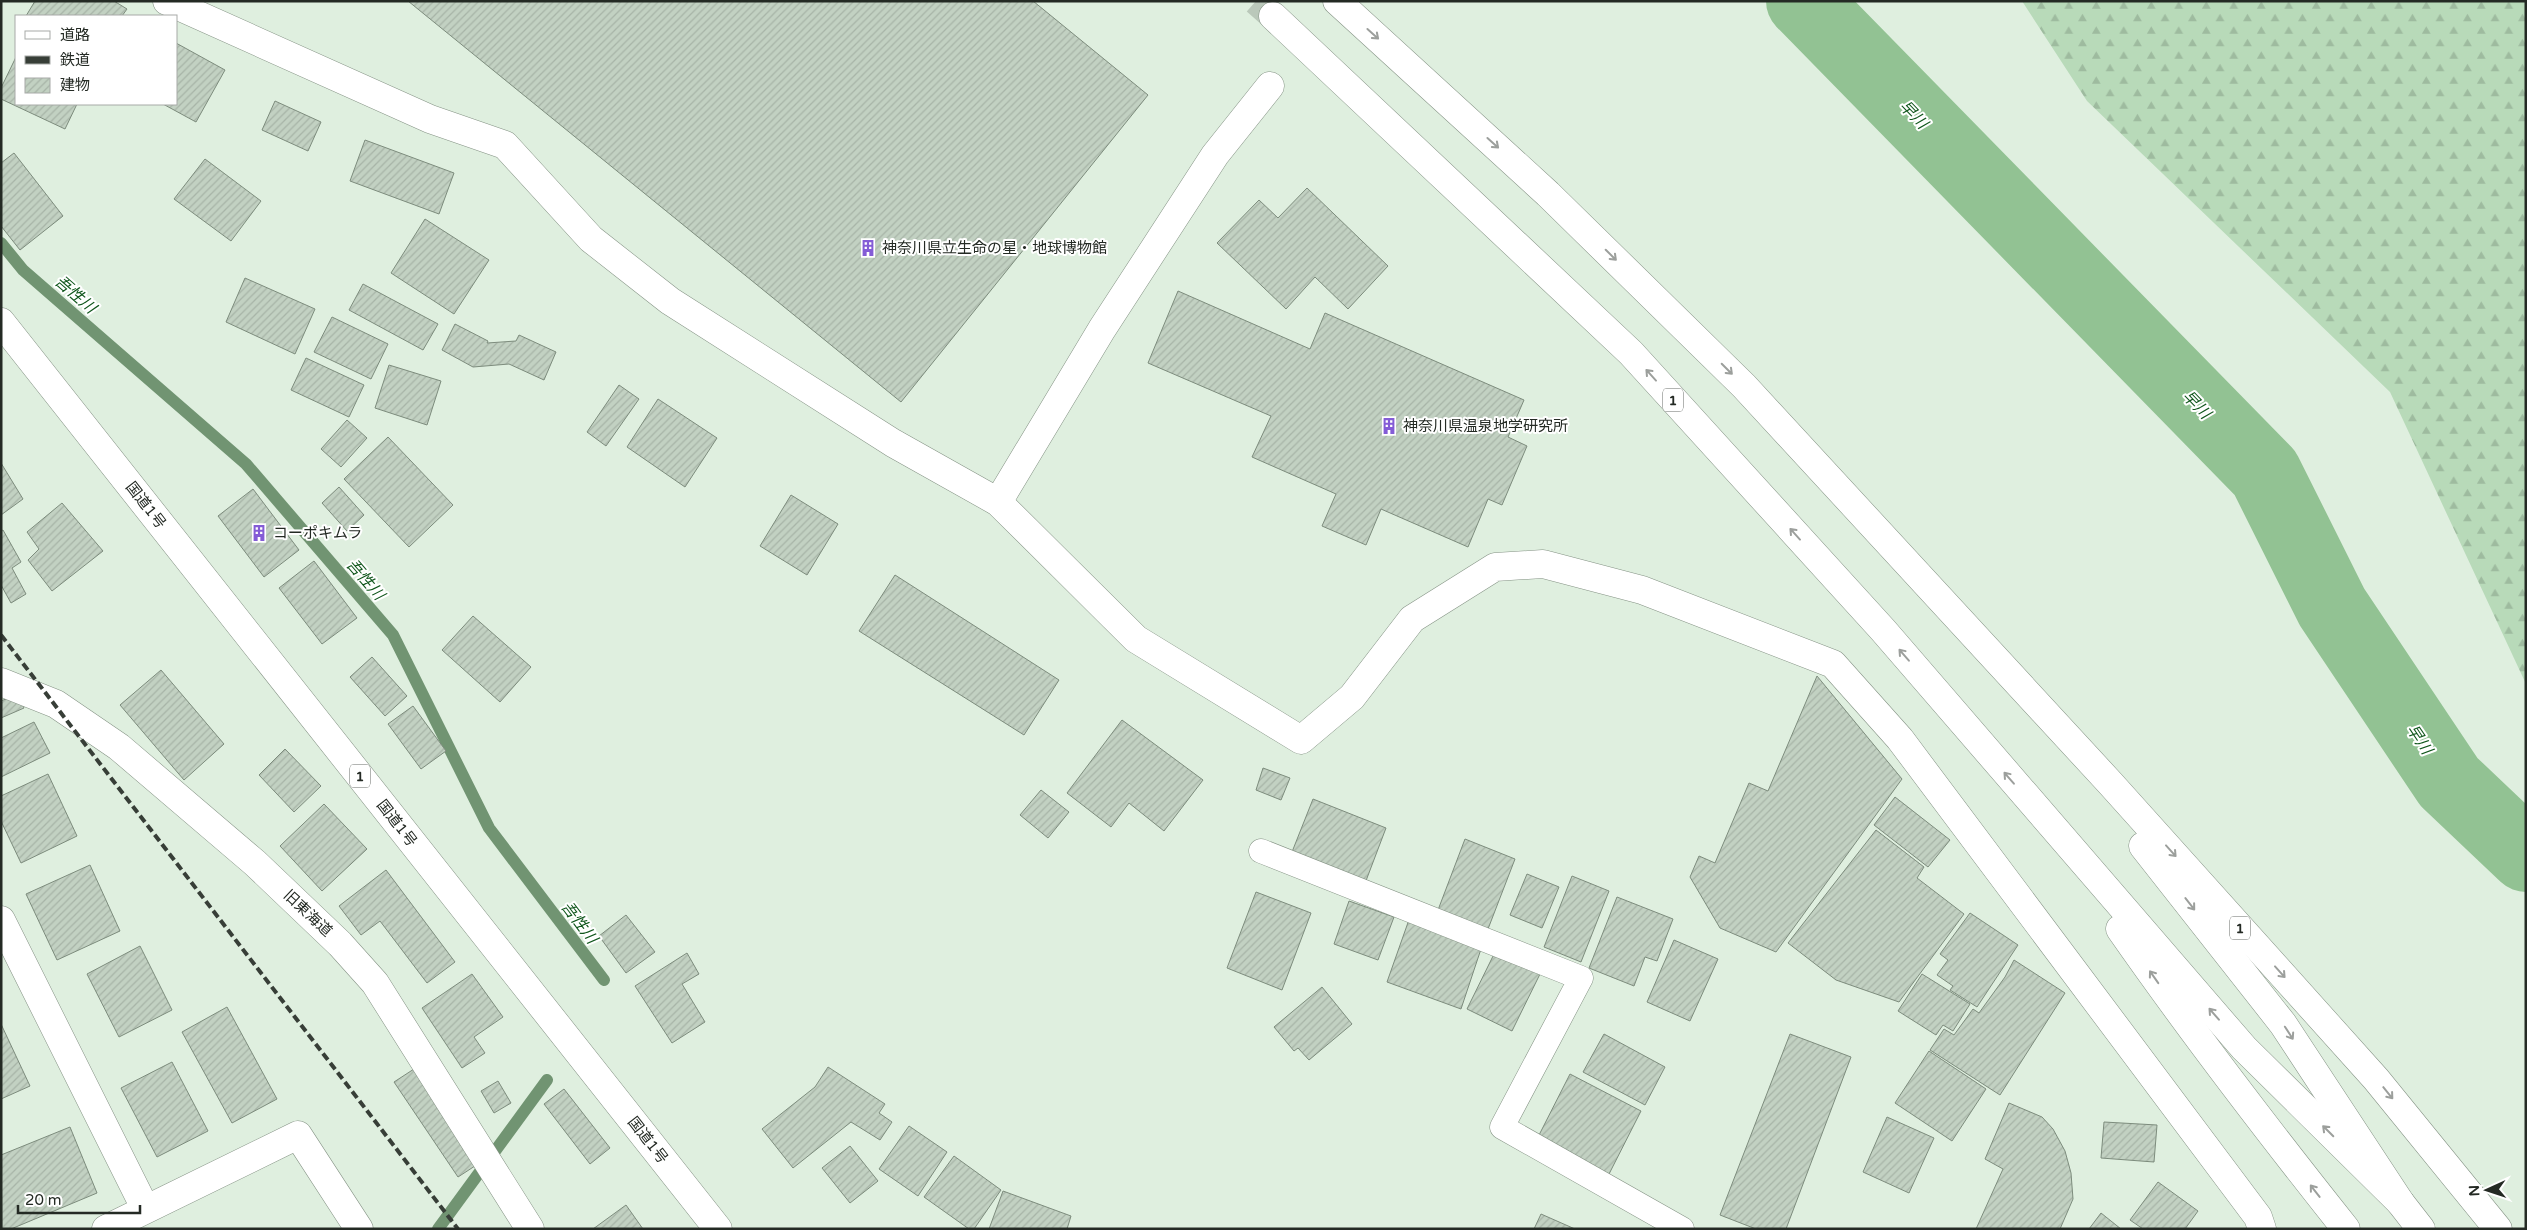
<svg xmlns="http://www.w3.org/2000/svg" width="2527" height="1230" font-family="'Varela Round','Noto Sans JP',sans-serif">
<defs>
<pattern id="forest-firs" width="22" height="20" patternUnits="userSpaceOnUse" patternTransform="scale(1.25)"><rect width="22" height="20" fill="#b8dab9"/><path d="M5 1l3.5 6h-7zM16 11l3.5 6h-7z" fill="#9ebb9f"/></pattern>
<pattern id="building-hatch" width="6" height="6" patternUnits="userSpaceOnUse" patternTransform="scale(1.25)"><rect width="6" height="6" fill="#c2d1c2"/><path d="M-1 1l2-2M0 6l6-6M5 7l2-2" fill="none" stroke="#a7b4a7"/></pattern>
</defs>
<rect width="100%" height="100%" fill="#dfefdf"/>
<path fill="url(#forest-firs)" d="M 2022,1 L 2526,1 L 2526,684 L 2390,392 L 2087,101 Z"/>
<g fill="none" stroke-linecap="round" stroke-linejoin="round">
<g stroke="#719472" stroke-width="12">
<path d="M 1,243 L 23,270 L 246,464 L 393,635 L 489,828 L 604,980"/>
<path d="M 438,1229 L 547,1080"/>
</g>
<path stroke="#92c293" stroke-width="74" d="M 1803,1 L 2265,473 L 2332,607 L 2449,782 L 2526,855"/>
</g>
<g fill="url(#building-hatch)" stroke="#7d8c7d">
<path d="M 35,1 L 114,1 L 127,9 L 122,16 L 26,16 Z"/>
<path d="M 408,1 L 1033,1 L 1148,95 L 901,402 Z"/>
<path d="M 176,43 L 225,70 L 196,122 L 163,104 L 176,104 Z"/>
<path d="M 16,57 L 16,104 L 77,104 L 65,129 L 1,99 L 1,88 Z"/>
<path d="M 275,101 L 321,122 L 308,151 L 262,130 Z"/>
<path d="M 365,140 L 454,173 L 439,214 L 350,181 Z"/>
<path d="M 14,153 L 63,216 L 20,250 L 1,226 L 1,163 Z"/>
<path d="M 205,159 L 261,201 L 231,241 L 174,199 Z"/>
<path d="M 1307,188 L 1388,266 L 1348,309 L 1315,277 L 1286,309 L 1217,243 L 1259,200 L 1278,218 Z"/>
<path d="M 425,219 L 489,260 L 454,314 L 391,273 Z"/>
<path d="M 245,278 L 315,309 L 295,354 L 226,322 Z"/>
<path d="M 363,284 L 438,324 L 423,350 L 349,310 Z"/>
<path d="M 1178,291 L 1310,349 L 1325,313 L 1524,400 L 1508,437 L 1527,446 L 1502,505 L 1488,499 L 1468,547 L 1381,509 L 1366,545 L 1322,526 L 1336,494 L 1252,457 L 1271,416 L 1148,363 Z"/>
<path d="M 332,317 L 388,344 L 371,379 L 314,352 Z"/>
<path d="M 455,324 L 488,341 L 487,343 L 516,341 L 519,335 L 556,352 L 544,380 L 509,364 L 473,367 L 442,350 Z"/>
<path d="M 306,358 L 364,385 L 349,417 L 291,390 Z"/>
<path d="M 389,365 L 441,381 L 427,425 L 375,408 Z"/>
<path d="M 619,385 L 639,399 L 606,446 L 587,432 Z"/>
<path d="M 658,399 L 717,438 L 685,487 L 627,447 Z"/>
<path d="M 347,420 L 367,438 L 341,467 L 321,449 Z"/>
<path d="M 388,437 L 453,505 L 409,547 L 344,479 Z"/>
<path d="M 1,463 L 23,499 L 1,515 Z"/>
<path d="M 339,487 L 364,515 L 347,531 L 322,503 Z"/>
<path d="M 253,489 L 299,550 L 264,577 L 218,516 Z"/>
<path d="M 791,495 L 838,524 L 807,575 L 760,546 Z"/>
<path d="M 62,503 L 103,551 L 52,591 L 28,560 L 39,549 L 27,532 Z"/>
<path d="M 3,530 L 21,562 L 12,568 L 26,594 L 11,603 L 1,585 L 1,531 Z"/>
<path d="M 314,561 L 357,618 L 322,644 L 279,588 Z"/>
<path d="M 895,575 L 1059,680 L 1024,735 L 859,631 Z"/>
<path d="M 473,616 L 531,667 L 500,702 L 442,650 Z"/>
<path d="M 372,657 L 407,696 L 385,716 L 350,677 Z"/>
<path d="M 161,670 L 224,744 L 184,780 L 120,705 Z"/>
<path d="M 1817,676 L 1902,779 L 1776,952 L 1720,928 L 1690,877 L 1699,856 L 1715,863 L 1749,783 L 1768,791 Z"/>
<path d="M 17,694 L 24,708 L 1,718 L 1,701 Z"/>
<path d="M 413,706 L 446,751 L 421,769 L 388,724 Z"/>
<path d="M 1122,720 L 1203,780 L 1164,831 L 1129,803 L 1111,827 L 1067,793 Z"/>
<path d="M 34,722 L 50,753 L 1,777 L 1,738 Z"/>
<path d="M 285,749 L 321,786 L 294,812 L 259,775 Z"/>
<path d="M 1263,768 L 1290,778 L 1281,800 L 1256,790 Z"/>
<path d="M 48,774 L 77,836 L 21,863 L 1,821 L 1,796 Z"/>
<path d="M 1041,790 L 1069,812 L 1048,838 L 1020,815 Z"/>
<path d="M 1895,797 L 1950,840 L 1928,867 L 1874,825 Z"/>
<path d="M 1313,799 L 1386,828 L 1364,886 L 1290,857 Z"/>
<path d="M 324,804 L 367,849 L 322,891 L 280,846 Z"/>
<path d="M 1876,830 L 1924,867 L 1917,878 L 1964,914 L 1899,1002 L 1836,980 L 1788,943 Z"/>
<path d="M 1465,839 L 1515,859 L 1488,929 L 1438,910 Z"/>
<path d="M 90,865 L 120,931 L 57,960 L 26,894 Z"/>
<path d="M 386,870 L 455,962 L 427,983 L 380,921 L 361,935 L 339,906 Z"/>
<path d="M 1527,874 L 1559,887 L 1542,928 L 1510,915 Z"/>
<path d="M 1572,876 L 1609,891 L 1581,962 L 1544,947 Z"/>
<path d="M 1256,892 L 1311,913 L 1282,990 L 1227,968 Z"/>
<path d="M 1617,897 L 1673,919 L 1657,961 L 1645,957 L 1634,986 L 1589,968 Z"/>
<path d="M 1349,901 L 1394,917 L 1378,960 L 1334,944 Z"/>
<path d="M 1970,913 L 2018,945 L 1977,1007 L 1950,990 L 1953,986 L 1937,975 L 1948,960 L 1940,954 Z"/>
<path d="M 1411,914 L 1484,940 L 1461,1009 L 1387,982 Z"/>
<path d="M 626,915 L 655,952 L 626,973 L 599,936 Z"/>
<path d="M 1674,940 L 1718,959 L 1690,1021 L 1647,1002 Z"/>
<path d="M 140,946 L 172,1010 L 119,1037 L 87,974 Z"/>
<path d="M 1496,950 L 1541,972 L 1512,1031 L 1467,1009 Z"/>
<path d="M 687,953 L 699,974 L 682,984 L 705,1022 L 672,1043 L 635,986 Z"/>
<path d="M 2014,960 L 2065,993 L 2000,1095 L 1930,1050 L 1944,1029 L 1954,1035 L 1973,1009 L 1979,1013 L 2005,977 Z"/>
<path d="M 472,974 L 503,1017 L 474,1037 L 485,1053 L 462,1068 L 422,1008 Z"/>
<path d="M 1922,974 L 1970,1004 L 1953,1031 L 1943,1025 L 1936,1035 L 1898,1011 Z"/>
<path d="M 1322,987 L 1352,1024 L 1309,1060 L 1298,1048 L 1294,1051 L 1274,1027 Z"/>
<path d="M 227,1007 L 277,1099 L 232,1123 L 182,1032 Z"/>
<path d="M 1,1024 L 30,1086 L 1,1099 Z"/>
<path d="M 1604,1034 L 1665,1067 L 1645,1105 L 1583,1072 Z"/>
<path d="M 1790,1034 L 1851,1057 L 1786,1229 L 1756,1229 L 1720,1215 Z"/>
<path d="M 1929,1051 L 1986,1089 L 1952,1141 L 1895,1103 Z"/>
<path d="M 172,1062 L 208,1131 L 157,1157 L 121,1088 Z"/>
<path d="M 828,1067 L 885,1104 L 879,1113 L 892,1122 L 880,1140 L 851,1122 L 793,1168 L 762,1129 L 815,1087 Z"/>
<path d="M 414,1069 L 478,1164 L 458,1177 L 394,1082 Z"/>
<path d="M 1570,1074 L 1641,1111 L 1607,1178 L 1536,1141 Z"/>
<path d="M 498,1081 L 511,1103 L 494,1113 L 481,1091 Z"/>
<path d="M 564,1089 L 610,1148 L 590,1164 L 544,1104 Z"/>
<path d="M 2009,1103 L 2042,1117 L 2053,1129 L 2065,1151 L 2071,1173 L 2073,1199 L 2060,1229 L 1976,1229 L 2003,1169 L 1985,1159 Z"/>
<path d="M 1887,1117 L 1934,1138 L 1909,1193 L 1863,1172 Z"/>
<path d="M 2104,1122 L 2157,1125 L 2154,1162 L 2101,1158 Z"/>
<path d="M 909,1126 L 947,1152 L 918,1196 L 879,1169 Z"/>
<path d="M 70,1127 L 97,1193 L 11,1229 L 2,1229 L 1,1155 Z"/>
<path d="M 850,1146 L 878,1181 L 850,1203 L 822,1168 Z"/>
<path d="M 954,1156 L 1001,1190 L 974,1229 L 969,1229 L 924,1197 Z"/>
<path d="M 2158,1182 L 2198,1211 L 2185,1229 L 2143,1229 L 2130,1220 Z"/>
<path d="M 1003,1191 L 1071,1216 L 1067,1229 L 989,1229 Z"/>
<path d="M 626,1205 L 643,1229 L 593,1229 Z"/>
<path d="M 2101,1213 L 2121,1229 L 2089,1229 Z"/>
<path d="M 1541,1214 L 1575,1229 L 1534,1229 Z"/>
</g>
<g fill="none" stroke-linecap="round" stroke-linejoin="round">
<path stroke="#bac8ba" stroke-width="28" stroke-dasharray="28 14" stroke-linecap="butt" d="M 1256,1 L 1273,16"/>
<g stroke="#859385" stroke-width="25">
<path id="lane" d="M 1261,851 L 1581,978 L 1502,1127 L 1682,1229"/>
</g>
<g stroke="#859385" stroke-width="29">
<g id="street">
<path d="M 167,1 L 430,119 L 505,145 L 591,239 L 670,301 L 893,443 L 998,502 L 1136,639 L 1301,740 L 1352,697 L 1412,619 L 1495,567 L 1543,564 L 1642,590 L 1833,664 L 1900,739 L 2258,1217 L 2262,1229"/>
<path d="M 998,502 L 1102,329 L 1215,155 L 1270,86"/>
<path d="M 1,682 L 56,704 L 119,747 L 255,863 L 340,944 L 375,983 L 530,1229"/>
<path d="M 1,920 L 145,1208"/>
<path d="M 106,1229 L 298,1135 L 359,1229"/>
</g>
</g>
<g stroke="#859385" stroke-width="29">
<g id="highway">
<path d="M 1337,1 L 1548,194 L 1744,386 L 2111,784 L 2376,1079 L 2498,1229"/>
<path d="M 1273,16 L 1631,353 L 1883,630 L 2244,1048 L 2400,1202"/>
<path d="M 1,322 L 718,1229"/>
<path d="M 2143,846 L 2283,1024 L 2400,1202 L 2421,1229"/>
<path d="M 2120,929 C 2192,1032 2268,1131 2346,1229"/>
</g>
</g>
<use href="#lane" stroke="#fff" stroke-width="24"/>
<use href="#street" stroke="#fff" stroke-width="28"/>
<use href="#highway" stroke="#fff" stroke-width="28"/>
<path stroke="#373e37" stroke-width="4" stroke-dasharray="8 4" stroke-linecap="butt" d="M 1,635 L 458,1229"/>
</g>
<defs><path id="oneway-shaft" d="M-6 0H5M1.5-3L5.5 0L1.5 3" fill="none" stroke-width="1.6" stroke-linecap="round" stroke-linejoin="round" transform="scale(1.25)"/></defs>
<g stroke="#9c9f9c">
<use href="#oneway-shaft" transform="translate(1373 34) rotate(42)"/>
<use href="#oneway-shaft" transform="translate(1493 143) rotate(42)"/>
<use href="#oneway-shaft" transform="translate(1611 255) rotate(45)"/>
<use href="#oneway-shaft" transform="translate(1727 369) rotate(45)"/>
<use href="#oneway-shaft" transform="translate(1651 375) rotate(-132)"/>
<use href="#oneway-shaft" transform="translate(1795 534) rotate(-132)"/>
<use href="#oneway-shaft" transform="translate(1904 655) rotate(-131)"/>
<use href="#oneway-shaft" transform="translate(2009 778) rotate(-131)"/>
<use href="#oneway-shaft" transform="translate(2171 851) rotate(48)"/>
<use href="#oneway-shaft" transform="translate(2190 904) rotate(52)"/>
<use href="#oneway-shaft" transform="translate(2280 972) rotate(48)"/>
<use href="#oneway-shaft" transform="translate(2154 977) rotate(-125)"/>
<use href="#oneway-shaft" transform="translate(2214 1014) rotate(-131)"/>
<use href="#oneway-shaft" transform="translate(2289 1033) rotate(57)"/>
<use href="#oneway-shaft" transform="translate(2388 1093) rotate(51)"/>
<use href="#oneway-shaft" transform="translate(2328 1131) rotate(-135)"/>
<use href="#oneway-shaft" transform="translate(2315 1191) rotate(-128)"/>
</g>
<defs>
<g id="building-bare" transform="scale(1.35)"><path d="M-4-6H4V6H1V3H-1V6H-4ZM-2.5-4.3h1.7v1.8h-1.7ZM.8-4.3h1.7v1.8H.8ZM-2.5-1h1.7V.8h-1.7ZM.8-1h1.7V.8H.8Z" fill="#845cd6" stroke="#fff" stroke-width="2.5" paint-order="stroke"/></g>
</defs>
<g fill-rule="evenodd">
<use href="#building-bare" x="868" y="248"/>
<use href="#building-bare" x="1389" y="426"/>
<use href="#building-bare" x="259" y="533"/>
</g>
<g text-anchor="middle" stroke-width="4" stroke-linejoin="round" paint-order="stroke">
<g fill="#fff" stroke="#666a66" stroke-width="1">
<rect x="1663" y="388.5" width="20" height="23" rx="4"/>
<rect x="350" y="764.5" width="20" height="23" rx="4"/>
<rect x="2230" y="916.5" width="20" height="23" rx="4"/>
</g>
<g font-size="14" font-weight="bold" fill="#242a24">
<text x="1673" y="405">1</text>
<text x="360" y="781">1</text>
<text x="2240" y="933">1</text>
</g>
<g font-size="15" fill="#242a24" stroke="#fff" text-anchor="start">
<text x="882" y="253">神奈川県立生命の星・地球博物館</text>
<text x="1403" y="431">神奈川県温泉地学研究所</text>
<text x="273" y="538">コーポキムラ</text>
</g>
<g font-size="15" fill="#242a24" stroke="#fff">
<text transform="translate(146 505) rotate(52)" y="5">国道1号</text>
<text transform="translate(397 823) rotate(52)" y="5">国道1号</text>
<text transform="translate(308 913) rotate(43)" y="5">旧東海道</text>
<text transform="translate(648 1140) rotate(52)" y="5">国道1号</text>
</g>
<g font-size="16" font-style="italic" fill="#0f561b" stroke="#fff">
<text transform="translate(1914 114) rotate(46)" y="6">早川</text>
<text transform="translate(76 294) rotate(41)" y="6">吾性川</text>
<text transform="translate(2197 404) rotate(46)" y="6">早川</text>
<text transform="translate(366 579) rotate(49)" y="6">吾性川</text>
<text transform="translate(2420 739) rotate(56)" y="6">早川</text>
<text transform="translate(580 922) rotate(53)" y="6">吾性川</text>
</g>
</g>
<rect width="2527" height="1230" fill="none" stroke="#242a24" stroke-width="5"/>
<rect x="15" y="15" width="162" height="90" fill="#ffffff" stroke="#a7aaa7"/>
<rect x="25" y="31" width="25" height="8" fill="#ffffff" stroke="#a7aaa7"/>
<text x="60" y="40" font-size="15" fill="#242a24">道路</text>
<rect x="25" y="56" width="25" height="8" fill="#373e37" stroke="#a7aaa7"/>
<text x="60" y="65" font-size="15" fill="#242a24">鉄道</text>
<rect x="25" y="78" width="25" height="15" fill="url(#building-hatch)" stroke="#a7aaa7"/>
<text x="60" y="90" font-size="15" fill="#242a24">建物</text>
<g transform="translate(2487 1190) rotate(267)" stroke="#ffffff" stroke-width="4" paint-order="stroke">
<path d="M0-4L9 19L0 12L-9 19Z" fill="#242a24"/>
<text y="-8" font-size="14" font-weight="bold" text-anchor="middle" fill="#242a24">N</text>
</g>
<path d="M18 1205v8h122v-8" fill="none" stroke="#242a24" stroke-width="2.5"/>
<text x="25" y="1205" font-size="15" fill="#242a24" stroke="#ffffff" stroke-width="4" paint-order="stroke">20 m</text>
</svg>
